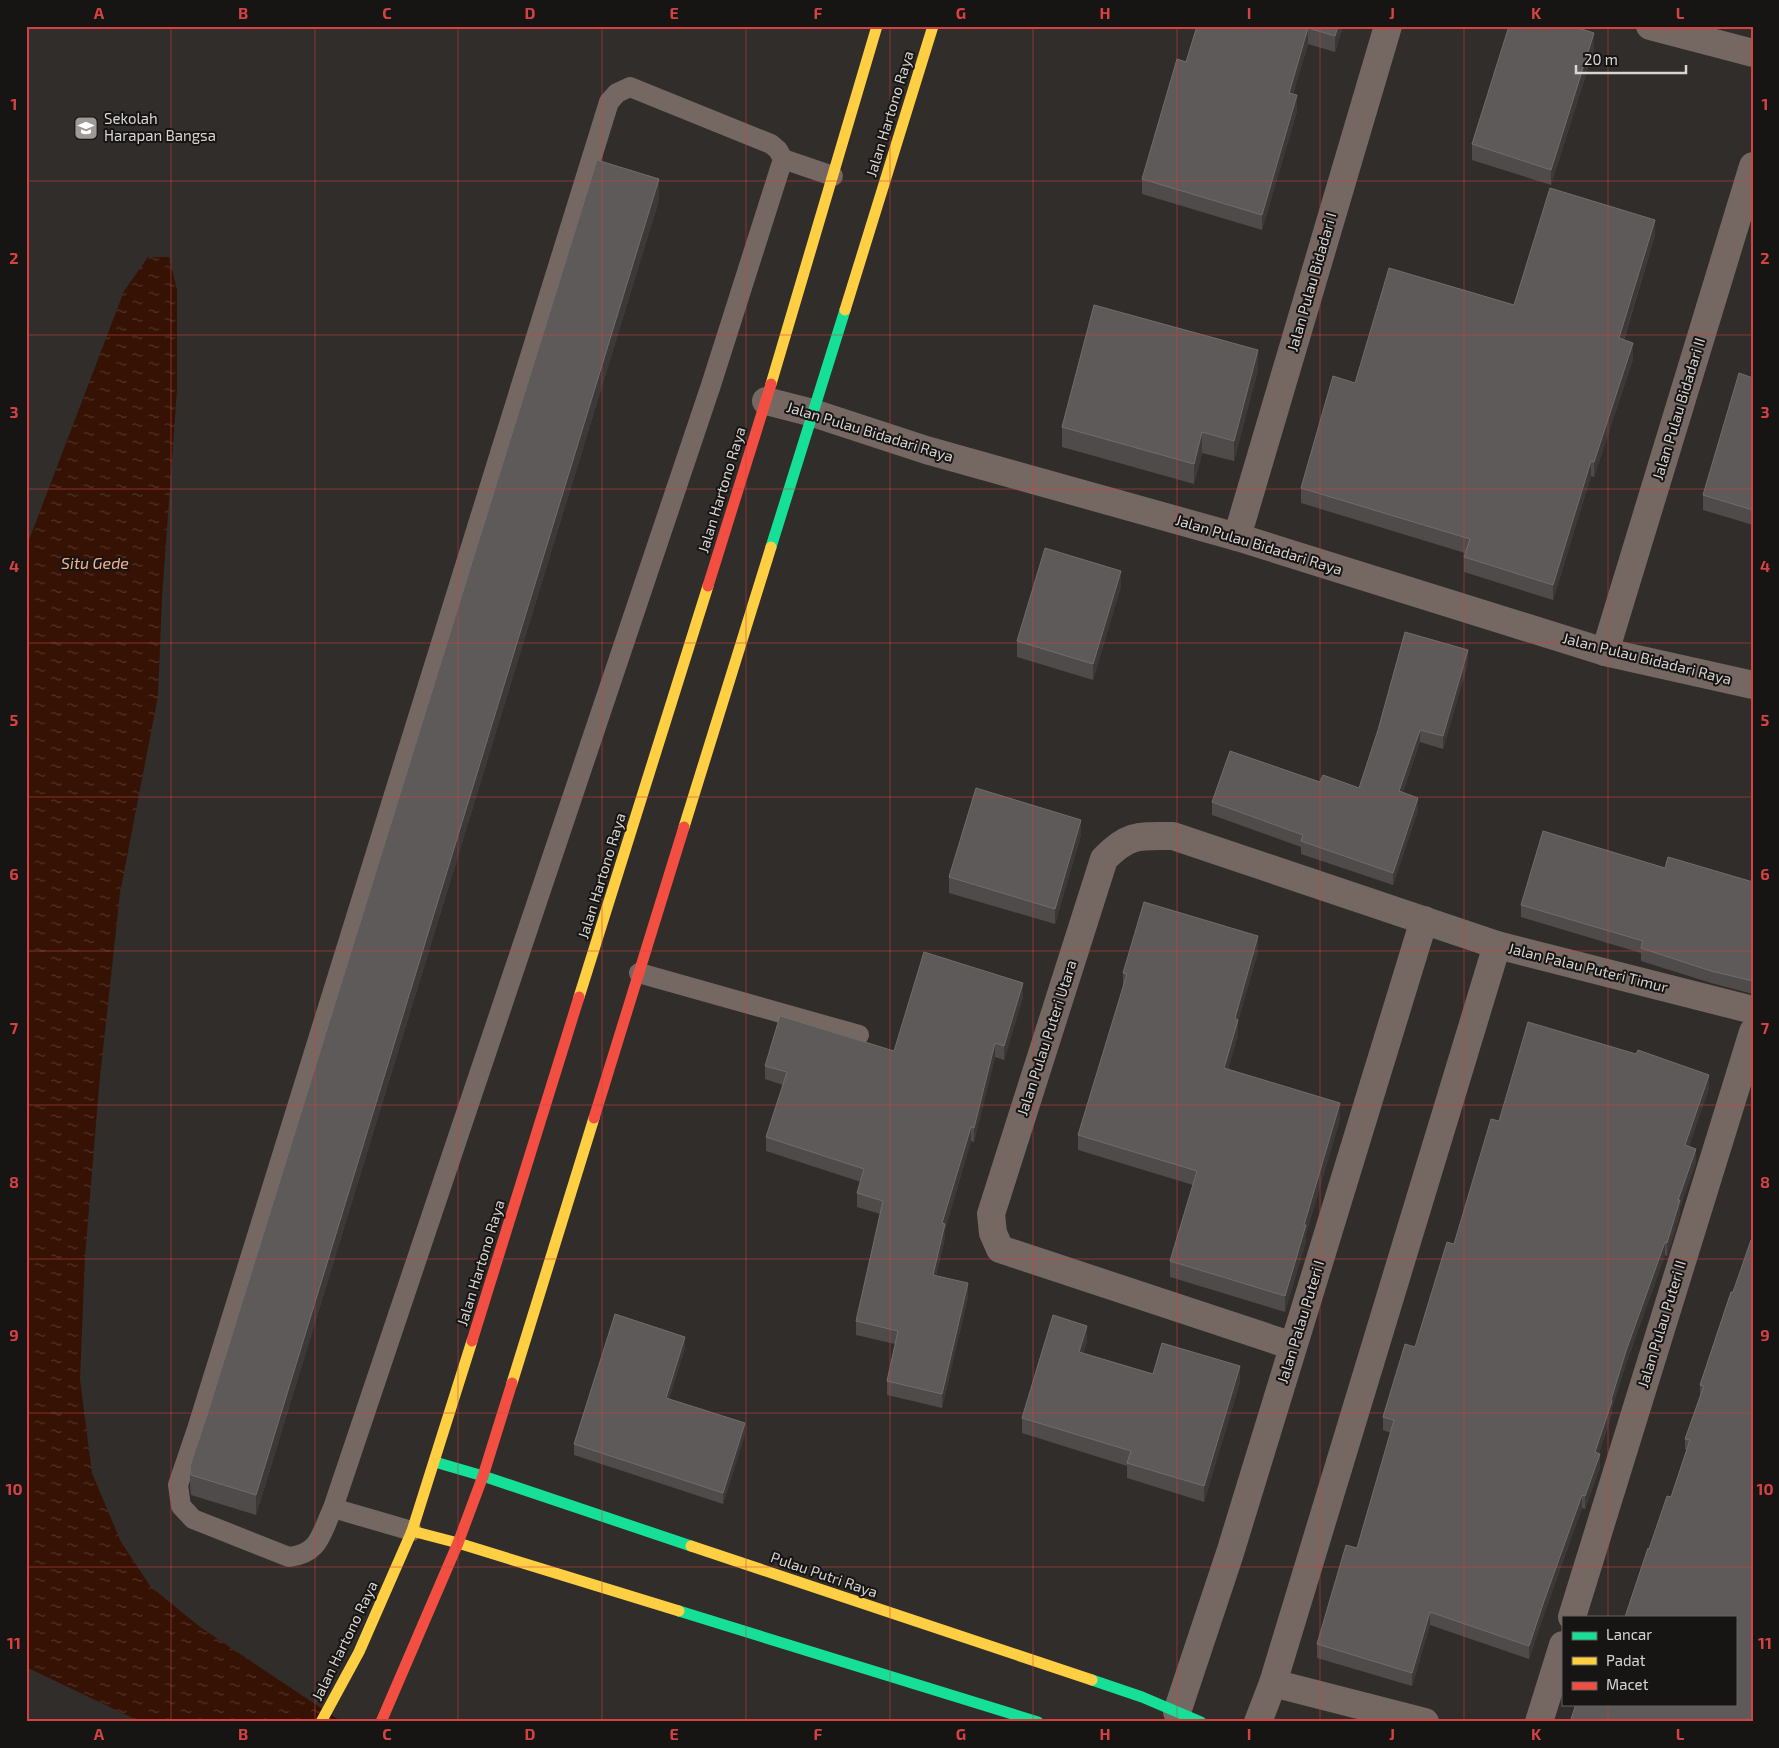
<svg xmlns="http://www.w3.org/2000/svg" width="1779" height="1748" font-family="'Exo 2',sans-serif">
<defs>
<pattern id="water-ripples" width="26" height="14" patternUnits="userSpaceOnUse" patternTransform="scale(1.25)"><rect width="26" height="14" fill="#351204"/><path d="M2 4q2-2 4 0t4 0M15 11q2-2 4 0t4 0" fill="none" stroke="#523428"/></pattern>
</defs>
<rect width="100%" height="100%" fill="#302d2b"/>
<path fill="url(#water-ripples)" d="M 148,257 L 169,257 L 177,290 L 177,390 L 162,598 L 158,696 L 120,893 L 99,1087 L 85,1257 L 80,1379 L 92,1473 L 121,1542 L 151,1587 L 200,1627 L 342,1722 L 141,1722 L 26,1667 L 26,548 L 124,291 Z"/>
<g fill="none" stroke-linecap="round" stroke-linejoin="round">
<g stroke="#756761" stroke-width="20">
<path d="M 630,87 L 771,144 L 778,150 L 783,159 L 711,385 L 333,1508 C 321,1533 320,1554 289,1557 L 193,1519 L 181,1506 L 178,1485 L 197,1429 L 609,102 L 617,93 Z"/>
<path d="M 783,159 L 833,176"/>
<path d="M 639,973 L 859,1035"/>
<path d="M 333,1508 L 412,1531"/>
</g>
<g stroke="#756761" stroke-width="28">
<path d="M 1650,26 L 1753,53"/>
<path d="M 766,401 L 813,413 L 926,450 L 1237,537 L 1605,652 L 1753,685"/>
<path d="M 1237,537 L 1388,26"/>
<path d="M 1605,652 L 1753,166"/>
<path d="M 1293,1346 L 1000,1249 L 993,1233 L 991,1214 L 1104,859 C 1129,833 1140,836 1173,836 L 1497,945 L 1753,1010"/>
<path d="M 1572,1617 L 1753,1032"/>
<path d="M 1273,1683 L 1425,1722"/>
<path d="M 1177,1712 L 1230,1553 L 1424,920"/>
<path d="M 1258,1722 L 1273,1683 L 1497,945"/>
<path d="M 1539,1722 L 1563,1645"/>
</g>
<g stroke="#16e098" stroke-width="11">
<path d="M 771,547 L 845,310"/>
<path d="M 435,1462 L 483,1476 L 691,1546"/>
<path d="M 679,1611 L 1038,1722"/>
<path d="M 1092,1680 L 1142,1697 L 1201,1722"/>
</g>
<g stroke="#ffcf43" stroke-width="11">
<path d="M 845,310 L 933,26"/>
<path d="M 771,384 L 877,26"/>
<path d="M 684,827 L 771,547"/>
<path d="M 579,997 L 708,586"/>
<path d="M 512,1383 L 594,1118"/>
<path d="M 412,1531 L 458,1543 L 679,1611"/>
<path d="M 691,1546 L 1092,1680"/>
<path d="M 321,1722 L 359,1652 L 412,1531 L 472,1341"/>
</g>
<g stroke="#f24e42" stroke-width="11">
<path d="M 708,586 L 771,384"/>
<path d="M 594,1118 L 684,827"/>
<path d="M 472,1341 L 579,997"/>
<path d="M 381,1722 L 458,1543 L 483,1476 L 512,1383"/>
</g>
</g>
<g fill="#4e4b4a">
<path d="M 1197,26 L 1343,26 L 1335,52 L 1308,44 L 1293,94 L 1297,111 L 1262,230 L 1142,194 L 1142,179 L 1186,62 Z"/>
<path d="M 1594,49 L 1551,185 L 1472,160 L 1472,144 Z"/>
<path d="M 659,200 L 256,1515 L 191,1495 L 190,1486 L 190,1466 Z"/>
<path d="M 1655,235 L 1624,340 L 1633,359 L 1594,477 L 1591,476 L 1553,600 L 1464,572 L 1464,557 L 1465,553 L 1301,503 L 1301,488 L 1355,383 Z"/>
<path d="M 1258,370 L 1234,461 L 1202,453 L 1194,484 L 1062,447 L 1062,427 Z"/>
<path d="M 1753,378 L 1753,525 L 1703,510 L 1703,495 Z"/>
<path d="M 1121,586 L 1093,680 L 1017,657 L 1017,641 Z"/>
<path d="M 1468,663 L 1443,749 L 1420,742 L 1403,792 L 1418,810 L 1393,885 L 1301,854 L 1301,847 L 1212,815 L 1212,802 L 1320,782 L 1359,788 Z"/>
<path d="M 1081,835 L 1055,924 L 949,893 L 949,877 Z"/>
<path d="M 1665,868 L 1753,882 L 1753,994 L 1711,983 L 1641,961 L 1641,953 L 1521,917 L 1521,905 Z"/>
<path d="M 1258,952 L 1238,1021 L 1238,1035 L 1228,1069 L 1340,1119 L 1306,1234 L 1306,1241 L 1285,1312 L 1170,1277 L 1170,1261 L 1193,1185 L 1078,1150 L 1078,1135 L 1123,987 L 1123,973 Z"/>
<path d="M 1023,997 L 1004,1060 L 995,1057 L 974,1142 L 971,1141 L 945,1230 L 945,1238 L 936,1276 L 968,1297 L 942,1408 L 887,1395 L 887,1381 L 895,1344 L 856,1335 L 856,1321 L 880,1214 L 857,1207 L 857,1193 L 861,1182 L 766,1151 L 766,1137 L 783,1085 L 765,1079 L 765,1066 L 894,1051 Z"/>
<path d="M 1709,1088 L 1689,1146 L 1696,1162 L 1680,1207 L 1680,1214 L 1667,1256 L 1665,1255 L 1626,1364 L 1612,1408 L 1612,1414 L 1599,1453 L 1600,1467 L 1585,1509 L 1582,1508 L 1543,1617 L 1529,1659 L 1430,1625 L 1412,1686 L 1317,1658 L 1317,1644 L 1357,1548 L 1391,1433 L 1383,1430 L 1383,1417 L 1415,1347 L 1454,1244 L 1499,1121 Z"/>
<path d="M 1733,1292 L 1735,1704 L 1649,1549 L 1671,1497 L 1687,1450 L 1685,1449 L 1685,1439 L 1700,1395 L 1700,1385 Z"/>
<path d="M 1087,1341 L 1083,1353 L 1153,1374 L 1240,1382 L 1204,1502 L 1127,1478 L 1127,1466 L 1022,1433 L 1022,1418 Z"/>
<path d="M 685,1348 L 669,1399 L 745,1434 L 723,1504 L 574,1455 L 574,1444 Z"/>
</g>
<g fill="#3c3938">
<path d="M 1338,26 L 1343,26 L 1335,52 L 1335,36 Z"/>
<path d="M 1308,28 L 1308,44 L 1289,108 L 1289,93 Z"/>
<path d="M 1594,33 L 1594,49 L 1551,185 L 1551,170 Z"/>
<path d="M 1297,95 L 1297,111 L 1262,230 L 1262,215 Z"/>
<path d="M 659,179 L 659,200 L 256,1515 L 256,1495 Z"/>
<path d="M 1655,220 L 1655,235 L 1619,354 L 1619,338 Z"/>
<path d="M 1633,343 L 1633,359 L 1594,477 L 1594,462 Z"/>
<path d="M 1258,350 L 1258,370 L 1234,461 L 1234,441 Z"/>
<path d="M 1202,432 L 1202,453 L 1194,484 L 1194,464 Z"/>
<path d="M 1591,461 L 1591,476 L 1553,600 L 1553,585 Z"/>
<path d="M 1121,571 L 1121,586 L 1093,680 L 1093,664 Z"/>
<path d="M 1468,650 L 1468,663 L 1443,749 L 1443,736 Z"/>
<path d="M 1420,730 L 1420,742 L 1399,804 L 1399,791 Z"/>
<path d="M 1418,798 L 1418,810 L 1393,885 L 1393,873 Z"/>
<path d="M 1081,820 L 1081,835 L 1055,924 L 1055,909 Z"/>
<path d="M 1258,936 L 1258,952 L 1238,1021 L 1238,1035 L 1224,1084 L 1224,1068 L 1235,1018 Z"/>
<path d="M 1023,983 L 1023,997 L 1004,1060 L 1004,1046 Z"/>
<path d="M 995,1043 L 995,1057 L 974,1142 L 974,1128 Z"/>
<path d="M 1709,1075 L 1709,1088 L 1685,1158 L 1685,1145 Z"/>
<path d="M 1340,1103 L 1340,1119 L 1306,1234 L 1306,1241 L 1285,1312 L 1285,1296 L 1304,1225 Z"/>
<path d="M 971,1127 L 971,1141 L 945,1230 L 945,1238 L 933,1289 L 933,1275 L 942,1223 Z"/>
<path d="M 1696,1149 L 1696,1162 L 1680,1207 L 1680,1214 L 1667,1256 L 1667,1243 L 1678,1200 Z"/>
<path d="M 1665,1242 L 1665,1255 L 1626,1364 L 1612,1408 L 1612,1414 L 1595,1465 L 1595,1452 L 1626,1351 Z"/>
<path d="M 968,1283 L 968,1297 L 942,1408 L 942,1394 Z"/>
<path d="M 1087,1326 L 1087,1341 L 1079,1367 L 1079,1352 Z"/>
<path d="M 685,1337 L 685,1348 L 666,1408 L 666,1398 Z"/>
<path d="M 1240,1366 L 1240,1382 L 1204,1502 L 1204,1486 Z"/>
<path d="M 745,1423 L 745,1434 L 723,1504 L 723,1493 Z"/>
<path d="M 1600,1454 L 1600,1467 L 1585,1509 L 1585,1496 Z"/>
<path d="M 1582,1495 L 1582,1508 L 1543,1617 L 1529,1659 L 1529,1646 L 1543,1604 Z"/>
<path d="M 1430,1612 L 1430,1625 L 1412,1686 L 1412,1673 Z"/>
</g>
<g fill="#5d5a59" stroke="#706d6c">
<path d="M 1197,26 L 1338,26 L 1335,36 L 1308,28 L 1289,93 L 1297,95 L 1262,215 L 1142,179 L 1177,59 L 1186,62 Z"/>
<path d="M 1509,26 L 1572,26 L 1594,33 L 1551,170 L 1472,144 Z"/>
<path d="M 597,160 L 659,179 L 256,1495 L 191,1475 L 190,1466 L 208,1412 Z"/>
<path d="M 1550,188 L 1655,220 L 1619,338 L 1633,343 L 1594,462 L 1591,461 L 1553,585 L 1464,557 L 1470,539 L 1301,488 L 1333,376 L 1355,383 L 1389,268 L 1514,305 Z"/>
<path d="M 1094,305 L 1258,350 L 1234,441 L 1202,432 L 1194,464 L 1062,427 Z"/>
<path d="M 1739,373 L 1753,378 L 1753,510 L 1703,495 Z"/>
<path d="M 1045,548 L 1121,571 L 1093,664 L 1017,641 Z"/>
<path d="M 1405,632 L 1468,650 L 1443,736 L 1420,730 L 1399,791 L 1418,798 L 1393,873 L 1301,841 L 1303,835 L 1212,802 L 1230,751 L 1320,782 L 1323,775 L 1359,788 L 1378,730 Z"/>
<path d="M 976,788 L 1081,820 L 1055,909 L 949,877 Z"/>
<path d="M 1543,831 L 1665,868 L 1668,857 L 1753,882 L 1753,981 L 1711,971 L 1641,948 L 1643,941 L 1521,905 Z"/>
<path d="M 1144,902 L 1258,936 L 1235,1018 L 1238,1020 L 1224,1068 L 1340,1103 L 1304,1225 L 1306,1225 L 1285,1296 L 1170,1261 L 1197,1171 L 1078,1135 L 1127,974 L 1123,973 Z"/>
<path d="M 924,952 L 1023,983 L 1004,1046 L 995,1043 L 974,1128 L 971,1127 L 942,1223 L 945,1224 L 933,1275 L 968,1283 L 942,1394 L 887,1381 L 898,1331 L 856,1321 L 883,1201 L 857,1193 L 864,1169 L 766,1137 L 787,1072 L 765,1066 L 780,1016 L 894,1051 Z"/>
<path d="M 1528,1022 L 1636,1054 L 1638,1050 L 1709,1075 L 1685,1145 L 1696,1149 L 1678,1200 L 1680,1200 L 1667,1243 L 1665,1242 L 1626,1351 L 1611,1400 L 1612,1401 L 1595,1452 L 1600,1454 L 1585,1496 L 1582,1495 L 1543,1604 L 1529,1646 L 1430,1612 L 1412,1673 L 1317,1644 L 1346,1545 L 1357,1548 L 1394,1420 L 1383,1417 L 1405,1344 L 1415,1347 L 1447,1242 L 1454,1244 L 1491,1119 L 1499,1121 Z"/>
<path d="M 1751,1240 L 1753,1240 L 1753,1722 L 1570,1722 L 1576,1704 L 1735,1704 L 1735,1617 L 1625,1617 L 1648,1548 L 1649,1549 L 1667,1496 L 1671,1497 L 1690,1440 L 1685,1439 L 1704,1386 L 1700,1385 L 1731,1292 L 1733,1292 Z"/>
<path d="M 615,1314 L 685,1337 L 666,1398 L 745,1423 L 723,1493 L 574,1444 Z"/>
<path d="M 1053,1315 L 1087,1326 L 1079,1352 L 1153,1374 L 1162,1343 L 1240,1366 L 1204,1486 L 1127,1463 L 1131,1451 L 1022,1418 Z"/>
</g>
<path fill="none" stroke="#d64242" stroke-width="1" stroke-opacity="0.55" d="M 171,26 L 171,1722M 315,26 L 315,1722M 458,26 L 458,1722M 602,26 L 602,1722M 746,26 L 746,1722M 890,26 L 890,1722M 1033,26 L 1033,1722M 1177,26 L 1177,1722M 1320,26 L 1320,1722M 1464,26 L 1464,1722M 1608,26 L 1608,1617M 26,181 L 1753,181M 26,335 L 1753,335M 26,489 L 1753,489M 26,643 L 1753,643M 26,797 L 1753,797M 26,951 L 1753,951M 26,1105 L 1753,1105M 26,1259 L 1753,1259M 26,1413 L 1753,1413M 26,1567 L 1753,1567M 1608,1704 L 1608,1722"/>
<defs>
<g id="school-square" transform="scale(1.25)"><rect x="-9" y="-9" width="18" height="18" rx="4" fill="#9d9a98" stroke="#171514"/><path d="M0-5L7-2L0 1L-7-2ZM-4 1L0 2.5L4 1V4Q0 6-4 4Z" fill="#fff"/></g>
</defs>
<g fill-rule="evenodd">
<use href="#school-square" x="86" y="128"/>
</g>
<g text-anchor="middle" stroke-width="4" stroke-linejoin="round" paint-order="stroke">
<g font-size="15" fill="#d8d5d3" stroke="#171514">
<text transform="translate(890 114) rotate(-73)" y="5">Jalan Hartono Raya</text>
<text transform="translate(1312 282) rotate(-74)" y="5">Jalan Pulau Bidadari I</text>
<text transform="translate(1679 409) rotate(-73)" y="5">Jalan Pulau Bidadari II</text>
<text transform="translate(870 432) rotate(17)" y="5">Jalan Pulau Bidadari Raya</text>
<text transform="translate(722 490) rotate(-73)" y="5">Jalan Hartono Raya</text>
<text transform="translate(1259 545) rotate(17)" y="5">Jalan Pulau Bidadari Raya</text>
<text transform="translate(1647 659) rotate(14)" y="5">Jalan Pulau Bidadari Raya</text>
<text transform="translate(602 876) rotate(-73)" y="5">Jalan Hartono Raya</text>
<text transform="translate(1588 968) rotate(14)" y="5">Jalan Palau Puteri Timur</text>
<text transform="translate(1047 1038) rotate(-72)" y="5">Jalan Pulau Puteri Utara</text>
<text transform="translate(481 1263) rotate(-73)" y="5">Jalan Hartono Raya</text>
<text transform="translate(1301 1322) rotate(-73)" y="5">Jalan Palau Puteri I</text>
<text transform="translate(1662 1324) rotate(-73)" y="5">Jalan Pulau Puteri II</text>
<text transform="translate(824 1575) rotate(19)" y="5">Pulau Putri Raya</text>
<text transform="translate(345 1641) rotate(-64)" y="5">Jalan Hartono Raya</text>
</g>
<g font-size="15" fill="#d8d5d3" stroke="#171514" text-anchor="start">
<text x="104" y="124">Sekolah<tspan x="104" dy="17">Harapan Bangsa</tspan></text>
</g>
<g font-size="16" font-style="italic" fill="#f6b08e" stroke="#171514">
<text x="95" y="569">Situ Gede</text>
</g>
</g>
<rect width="1779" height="1748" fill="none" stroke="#171514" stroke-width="55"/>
<rect x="1562" y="1616" width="175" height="90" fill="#171514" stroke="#646260"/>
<rect x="1572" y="1632" width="25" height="8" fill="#16e098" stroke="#646260"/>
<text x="1606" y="1640" font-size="15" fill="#d8d5d3">Lancar</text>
<rect x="1572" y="1657" width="25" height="8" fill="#ffcf43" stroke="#646260"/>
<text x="1606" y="1666" font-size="15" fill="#d8d5d3">Padat</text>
<rect x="1572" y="1682" width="25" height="8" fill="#f24e42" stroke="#646260"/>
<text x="1606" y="1690" font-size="15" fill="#d8d5d3">Macet</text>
<path d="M1576 65v8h110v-8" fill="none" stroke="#d8d5d3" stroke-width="2.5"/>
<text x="1584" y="65" font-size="15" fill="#d8d5d3" stroke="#171514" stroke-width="4" paint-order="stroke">20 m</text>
<rect x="28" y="28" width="1724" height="1692" fill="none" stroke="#d64242" stroke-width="2"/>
<g font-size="16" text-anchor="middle" font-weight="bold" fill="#d64242">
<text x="99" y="19">A</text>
<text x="243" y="19">B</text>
<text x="387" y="19">C</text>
<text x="530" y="19">D</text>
<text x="674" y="19">E</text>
<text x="818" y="19">F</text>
<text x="961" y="19">G</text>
<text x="1105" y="19">H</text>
<text x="1249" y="19">I</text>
<text x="1392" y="19">J</text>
<text x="1536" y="19">K</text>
<text x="1680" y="19">L</text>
<text x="14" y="110">1</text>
<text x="1765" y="110">1</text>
<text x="14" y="264">2</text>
<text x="1765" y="264">2</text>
<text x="14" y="418">3</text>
<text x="1765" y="418">3</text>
<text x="14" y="572">4</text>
<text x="1765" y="572">4</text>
<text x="14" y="726">5</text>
<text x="1765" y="726">5</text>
<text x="14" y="880">6</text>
<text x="1765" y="880">6</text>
<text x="14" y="1034">7</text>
<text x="1765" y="1034">7</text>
<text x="14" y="1188">8</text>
<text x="1765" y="1188">8</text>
<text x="14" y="1341">9</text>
<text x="1765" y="1341">9</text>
<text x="14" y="1495">10</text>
<text x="1765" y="1495">10</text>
<text x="14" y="1649">11</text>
<text x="1765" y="1649">11</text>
<text x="99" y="1740">A</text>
<text x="243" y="1740">B</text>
<text x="387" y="1740">C</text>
<text x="530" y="1740">D</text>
<text x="674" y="1740">E</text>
<text x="818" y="1740">F</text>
<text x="961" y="1740">G</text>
<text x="1105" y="1740">H</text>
<text x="1249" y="1740">I</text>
<text x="1392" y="1740">J</text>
<text x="1536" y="1740">K</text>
<text x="1680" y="1740">L</text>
</g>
</svg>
